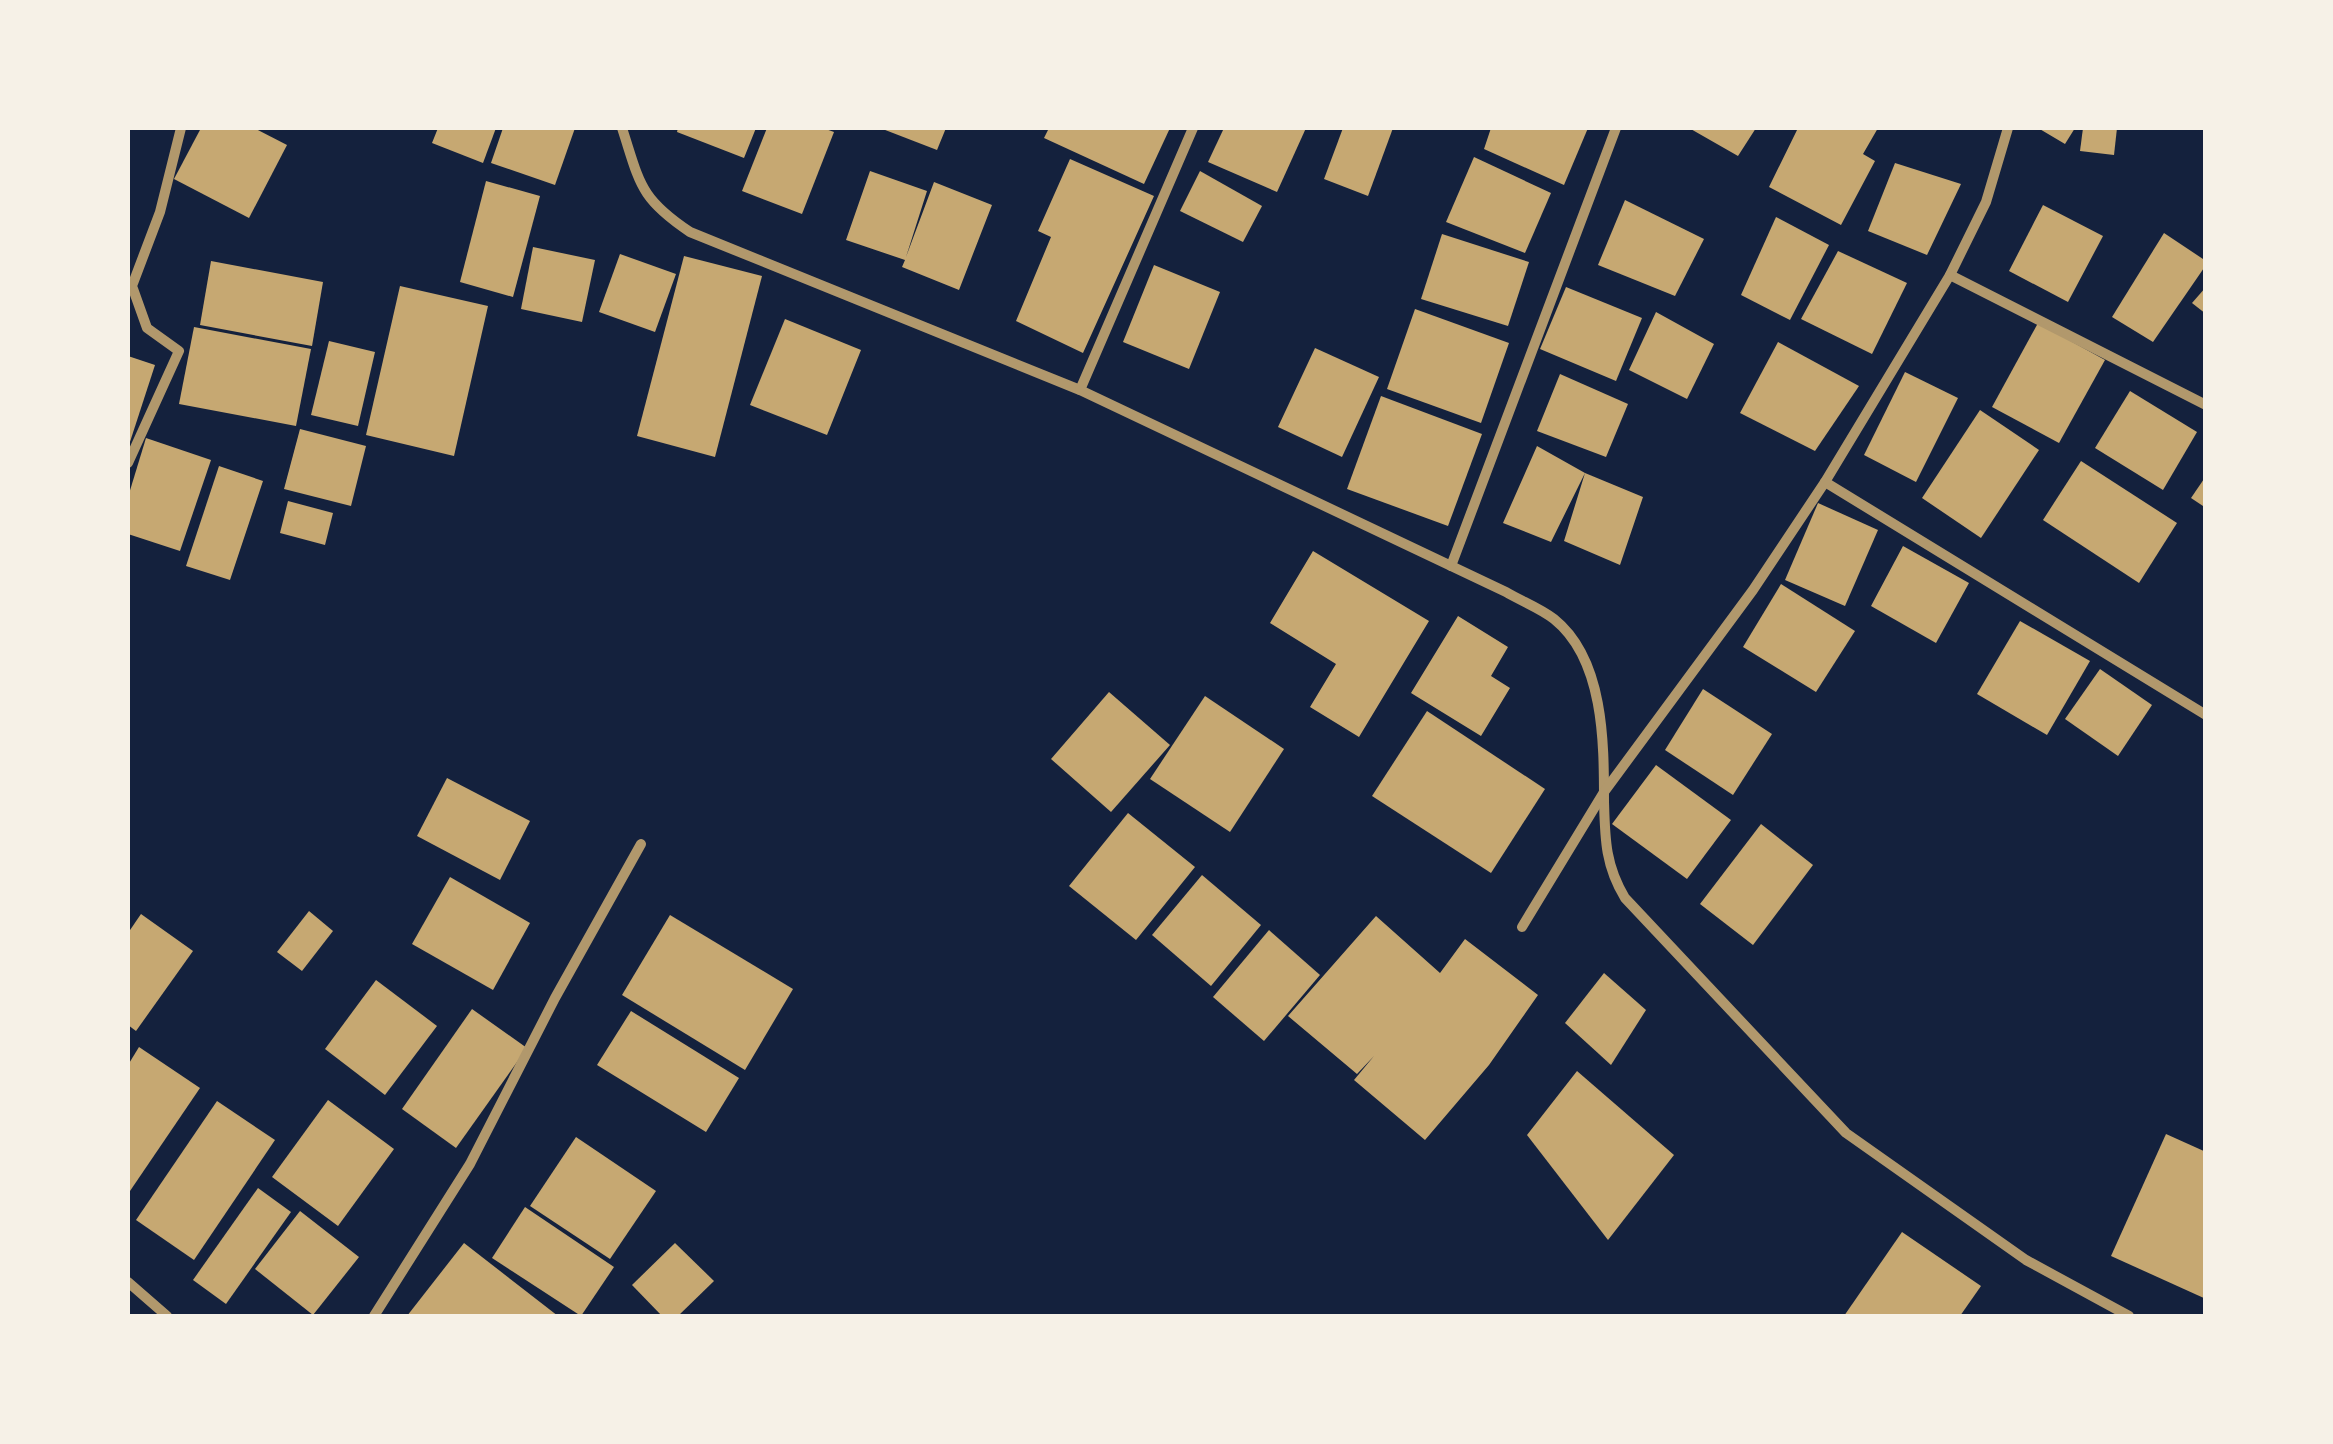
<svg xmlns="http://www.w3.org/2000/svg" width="2333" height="1444" font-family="'Playfair Display',serif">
<rect width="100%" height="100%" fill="#14213d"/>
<g fill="#c6a872">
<path d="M 201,128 L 254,128 L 287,145 L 249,218 L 174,179 Z"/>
<path d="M 438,128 L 496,128 L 483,163 L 432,143 Z"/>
<path d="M 503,128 L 575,128 L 555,185 L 491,163 Z"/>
<path d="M 678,128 L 756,128 L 744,158 L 677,132 Z"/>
<path d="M 767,128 L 823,128 L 834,132 L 802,214 L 742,191 Z"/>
<path d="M 880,128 L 946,128 L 937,150 Z"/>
<path d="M 1049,128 L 1170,128 L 1144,184 L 1044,138 Z"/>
<path d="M 1224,128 L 1306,128 L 1277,192 L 1208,162 Z"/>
<path d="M 1343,128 L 1393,128 L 1368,196 L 1324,179 Z"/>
<path d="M 1491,128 L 1588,128 L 1564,185 L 1484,149 Z"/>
<path d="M 1689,128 L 1756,128 L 1738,156 Z"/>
<path d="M 1798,128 L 1878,128 L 1863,154 L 1875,161 L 1841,225 L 1769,187 Z"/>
<path d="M 2038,128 L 2075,128 L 2065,144 Z"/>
<path d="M 2083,128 L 2117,128 L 2114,155 L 2080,151 Z"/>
<path d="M 1474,157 L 1551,193 L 1525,253 L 1446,222 Z"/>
<path d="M 1070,159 L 1154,196 L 1083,353 L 1016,321 L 1051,237 L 1038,231 Z"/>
<path d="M 1895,163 L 1961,184 L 1927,255 L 1868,231 Z"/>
<path d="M 870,171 L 927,191 L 906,257 L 934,182 L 992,205 L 959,290 L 902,267 L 905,260 L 846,240 Z"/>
<path d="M 1200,171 L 1262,206 L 1243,242 L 1180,211 Z"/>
<path d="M 486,181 L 540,196 L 513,297 L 460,282 Z"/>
<path d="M 1625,200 L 1704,239 L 1675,296 L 1598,265 Z"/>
<path d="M 2043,205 L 2103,236 L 2068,302 L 2009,271 Z"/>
<path d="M 1776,217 L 1829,245 L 1790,320 L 1741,295 Z"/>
<path d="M 2164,233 L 2206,261 L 2206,265 L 2153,342 L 2112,317 Z"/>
<path d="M 1442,234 L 1529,262 L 1508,326 L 1421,299 Z"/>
<path d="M 533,247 L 595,260 L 582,322 L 521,309 Z"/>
<path d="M 1838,251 L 1907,283 L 1872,354 L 1801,319 Z"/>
<path d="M 620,254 L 676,274 L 655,332 L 599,312 Z"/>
<path d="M 684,256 L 762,276 L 715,457 L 637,436 Z"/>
<path d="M 211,261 L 323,282 L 312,346 L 200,325 Z"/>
<path d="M 1154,265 L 1220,292 L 1189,369 L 1123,342 Z"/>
<path d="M 400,286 L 488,306 L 454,456 L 366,435 Z"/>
<path d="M 1566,287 L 1642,318 L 1616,381 L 1540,349 Z"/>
<path d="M 2206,287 L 2206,314 L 2192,303 Z"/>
<path d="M 1415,309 L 1509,343 L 1481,423 L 1387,389 Z"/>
<path d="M 1656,312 L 1714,344 L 1687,399 L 1629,370 Z"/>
<path d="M 785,319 L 861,350 L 827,435 L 750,405 Z"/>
<path d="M 2038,323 L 2105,360 L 2059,443 L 1992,407 Z"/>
<path d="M 194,327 L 311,349 L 296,426 L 179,404 Z"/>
<path d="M 329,341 L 375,352 L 358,426 L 311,415 Z"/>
<path d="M 1778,342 L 1859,386 L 1815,451 L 1740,413 Z"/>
<path d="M 1315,348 L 1379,377 L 1342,457 L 1278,427 Z"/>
<path d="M 128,356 L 155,365 L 128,448 Z"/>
<path d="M 1905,372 L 1958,398 L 1916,482 L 1864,455 Z"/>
<path d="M 1560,374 L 1628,404 L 1606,457 L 1537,431 Z"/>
<path d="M 2130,391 L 2197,432 L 2163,490 L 2095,448 Z"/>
<path d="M 1381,396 L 1482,434 L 1448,526 L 1347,489 Z"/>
<path d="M 1980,410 L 2039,450 L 1981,538 L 1922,498 Z"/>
<path d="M 300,429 L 366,446 L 351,506 L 284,489 Z"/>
<path d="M 146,438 L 211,460 L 180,551 L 128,534 L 128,497 Z"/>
<path d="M 1537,446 L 1585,473 L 1643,497 L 1620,565 L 1564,541 L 1585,473 L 1551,542 L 1503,523 Z"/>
<path d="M 2081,461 L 2177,523 L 2139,583 L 2043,520 Z"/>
<path d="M 219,466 L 263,481 L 230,580 L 186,566 Z"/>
<path d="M 2206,476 L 2206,508 L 2191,498 Z"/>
<path d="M 288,501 L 333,513 L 325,545 L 280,533 Z"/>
<path d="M 1818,503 L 1878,530 L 1845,606 L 1785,580 Z"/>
<path d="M 1903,546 L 1969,583 L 1936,643 L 1871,606 Z"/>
<path d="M 1313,551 L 1429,621 L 1359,737 L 1310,707 L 1336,664 L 1270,623 Z"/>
<path d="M 1781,584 L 1855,631 L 1816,692 L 1743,647 Z"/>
<path d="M 1458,616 L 1508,647 L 1491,676 L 1510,688 L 1481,736 L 1411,693 Z"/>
<path d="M 2020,621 L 2090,661 L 2047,735 L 1977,694 Z"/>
<path d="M 2100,669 L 2152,705 L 2118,756 L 2065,719 Z"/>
<path d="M 1703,689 L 1772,734 L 1733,795 L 1665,750 Z"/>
<path d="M 1109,692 L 1170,745 L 1111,812 L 1051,759 Z"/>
<path d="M 1205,696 L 1284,749 L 1230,832 L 1150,779 Z"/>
<path d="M 1427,711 L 1545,789 L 1491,873 L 1372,796 Z"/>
<path d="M 1656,765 L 1731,820 L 1687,879 L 1612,824 Z"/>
<path d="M 447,778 L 530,821 L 500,880 L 417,836 Z"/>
<path d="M 1128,813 L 1195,867 L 1136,940 L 1069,886 Z"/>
<path d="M 1761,824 L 1813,865 L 1753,945 L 1700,904 Z"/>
<path d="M 1202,875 L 1261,925 L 1211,986 L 1152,935 Z"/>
<path d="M 450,877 L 530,923 L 493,990 L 412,944 Z"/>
<path d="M 309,911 L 333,931 L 302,971 L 277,952 Z"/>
<path d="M 141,914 L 193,951 L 136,1031 L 128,1025 L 128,933 Z"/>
<path d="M 670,915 L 793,989 L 745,1070 L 622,995 Z"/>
<path d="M 1376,916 L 1440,973 L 1465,939 L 1538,995 L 1489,1065 L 1425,1140 L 1354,1080 L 1374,1056 L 1357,1074 L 1288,1016 Z"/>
<path d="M 1269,930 L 1320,975 L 1264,1041 L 1213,997 Z"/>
<path d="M 1604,973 L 1646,1010 L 1611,1065 L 1565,1023 Z"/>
<path d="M 376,980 L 437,1026 L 385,1095 L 325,1049 Z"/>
<path d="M 472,1009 L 527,1048 L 456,1148 L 402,1109 Z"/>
<path d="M 631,1011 L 739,1078 L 706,1132 L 597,1065 Z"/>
<path d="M 139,1047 L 200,1088 L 130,1191 L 128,1065 Z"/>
<path d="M 1577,1071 L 1674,1155 L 1608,1240 L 1527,1135 Z"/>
<path d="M 328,1100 L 394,1149 L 338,1226 L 272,1177 Z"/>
<path d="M 217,1101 L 275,1140 L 194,1260 L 136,1220 Z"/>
<path d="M 2166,1134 L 2206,1152 L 2206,1299 L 2111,1256 Z"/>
<path d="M 576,1137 L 656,1191 L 610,1259 L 530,1206 Z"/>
<path d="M 258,1188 L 291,1212 L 226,1304 L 193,1280 Z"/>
<path d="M 525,1207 L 614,1267 L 581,1316 L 492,1258 Z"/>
<path d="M 300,1211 L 359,1257 L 313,1315 L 255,1269 Z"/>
<path d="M 1902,1232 L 1981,1286 L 1960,1316 L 1844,1316 Z"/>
<path d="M 464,1243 L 558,1316 L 407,1316 Z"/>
<path d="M 675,1243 L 714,1281 L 678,1316 L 662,1316 L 632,1285 Z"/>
</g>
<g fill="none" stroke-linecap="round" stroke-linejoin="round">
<g stroke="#b1986c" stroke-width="10">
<path d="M 622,128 C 640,183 639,198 690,232 L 1080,390 L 1506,592 C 1521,601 1540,608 1554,619 C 1604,659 1604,742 1604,801 C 1605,838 1605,865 1625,898 L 1846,1133 L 2026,1260 L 2129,1316"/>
<path d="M 1950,275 L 2206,405"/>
<path d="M 1080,390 L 1193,128"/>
<path d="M 128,463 L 179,351 L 147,328 L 132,286 L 160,212 L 181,128"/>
<path d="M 1825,482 L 2206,715"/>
<path d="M 1451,566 L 1616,128"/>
<path d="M 1522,927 L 1604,792 L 1753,590 L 1825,482 L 1950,275 L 1986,202 L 2008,128"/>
<path d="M 128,1282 L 167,1316"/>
<path d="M 374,1316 L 470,1164 L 555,998 L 641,844"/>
</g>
</g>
<rect width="2333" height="1444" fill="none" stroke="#f6f1e7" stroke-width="260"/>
</svg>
